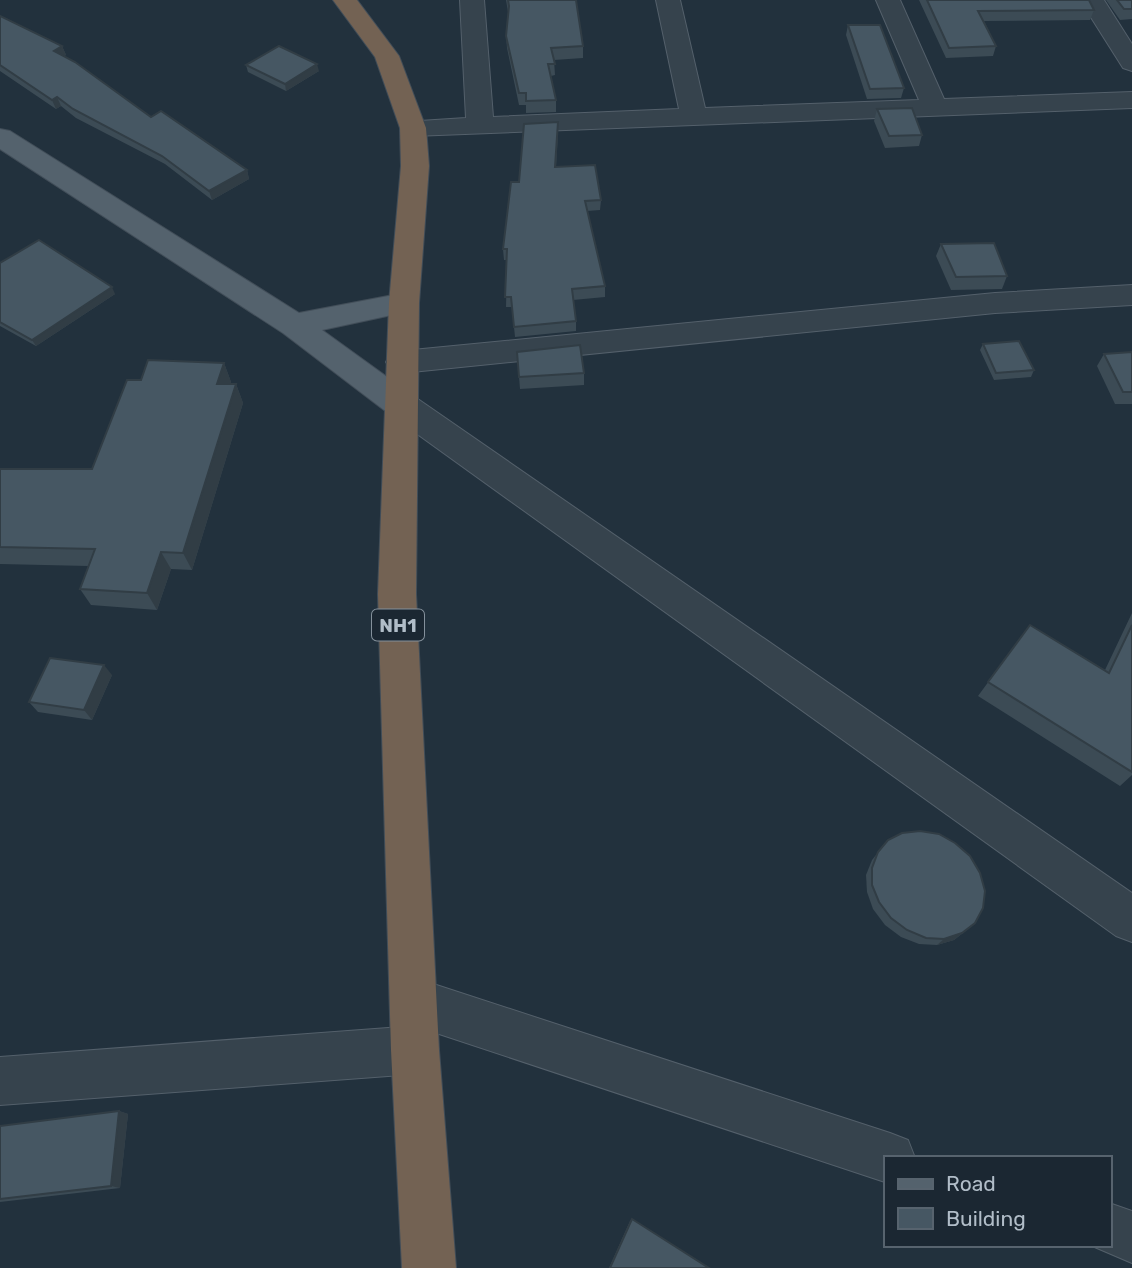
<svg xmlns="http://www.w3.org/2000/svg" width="1132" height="1268" font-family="Rubik,sans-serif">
<rect width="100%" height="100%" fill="#22313d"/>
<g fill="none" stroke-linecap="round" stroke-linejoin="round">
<g stroke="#54606b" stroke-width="2">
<g id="minor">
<path d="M 460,0 L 484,0 L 493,117 L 679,109 L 656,0 L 680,0 L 705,108 L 919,100 L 876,0 L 900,0 L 944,99 L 1132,92 L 1132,108 L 413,136 L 404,134 L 400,128 L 404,122 L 466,118 Z"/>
<path d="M 1080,0 L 1104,0 L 1132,44 L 1132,71 L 1123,68 Z"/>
<path d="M 1132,285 L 1132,305 L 995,313 L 402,373 L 391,370 L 386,362 L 391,354 L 402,351 L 995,293 Z"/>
<path d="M 400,392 L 412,395 L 1132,893 L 1132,942 L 1116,936 L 388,413 L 383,404 L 388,395 Z"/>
<path d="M 415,978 L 890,1133 L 908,1140 L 915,1158 L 885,1158 L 885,1182 L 415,1026 L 398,1019 L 391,1002 L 398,985 Z"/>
<path d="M 415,1026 L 432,1033 L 439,1050 L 432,1067 L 415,1074 L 0,1105 L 0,1057 Z"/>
<path d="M 1109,1203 L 1132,1211 L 1132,1263 L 1090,1245 L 1109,1245 Z"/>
</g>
</g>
<g stroke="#424e59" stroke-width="2">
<path id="major" d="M 0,129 L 10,131 L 299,313 L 404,293 L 415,296 L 419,303 L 415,310 L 322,330 L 412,395 L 417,404 L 412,413 L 400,416 L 388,413 L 283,333 L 0,149 Z"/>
</g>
<g stroke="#414d58" stroke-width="2">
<path id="highway" d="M 333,0 L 357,0 L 399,56 L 426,128 L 429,166 L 419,303 L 416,594 L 439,1050 L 456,1268 L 402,1268 L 391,1050 L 378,594 L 389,303 L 401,166 L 400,128 L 375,57 Z"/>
</g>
<use href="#minor" fill="#36434d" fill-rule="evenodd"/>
<use href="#major" fill="#54626d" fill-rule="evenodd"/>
<use href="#highway" fill="#736253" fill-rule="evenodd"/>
</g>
<g fill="#3c4b55">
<path d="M 506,0 L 576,0 L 583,46 L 583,58 L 554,60 L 555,75 L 551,76 L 556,100 L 556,112 L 526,113 L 526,105 L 519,105 L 507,48 L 506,36 L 508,12 Z"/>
<path d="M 919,0 L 1089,0 L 1094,10 L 1090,20 L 984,21 L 996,46 L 993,56 L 946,58 Z"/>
<path d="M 1106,0 L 1132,0 L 1132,19 L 1120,20 Z"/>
<path d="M 0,16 L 62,46 L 66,55 L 64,56 L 151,117 L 247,170 L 249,179 L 212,200 L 165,164 L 76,118 L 61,106 L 56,109 L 0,71 Z"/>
<path d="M 848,25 L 904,88 L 901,98 L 867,99 L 846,35 Z"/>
<path d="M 246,65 L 319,71 L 286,91 L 248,72 Z"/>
<path d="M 877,109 L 922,135 L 919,146 L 885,148 L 874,121 Z"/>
<path d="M 558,133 L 556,167 L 601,200 L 600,210 L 587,211 L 605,286 L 605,297 L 573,300 L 576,321 L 576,331 L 515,337 L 512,307 L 506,307 L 507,260 L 504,260 L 503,249 Z"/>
<path d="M 941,244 L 1007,276 L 1002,289 L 951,290 L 936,256 Z"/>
<path d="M 0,263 L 115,294 L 36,346 L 0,326 Z"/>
<path d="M 983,344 L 1034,370 L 1031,377 L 994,380 L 980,350 Z"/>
<path d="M 517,352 L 584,373 L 584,385 L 520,389 Z"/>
<path d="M 1132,352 L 1132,404 L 1115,404 L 1097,366 L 1104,354 Z"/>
<path d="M 224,363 L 231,382 L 230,384 L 236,384 L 243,403 L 192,570 L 171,569 L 157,610 L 91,605 L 80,589 L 88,566 L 0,564 L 0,469 L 92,469 Z"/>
<path d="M 1132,613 L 1132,775 L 1120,786 L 978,696 L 1030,625 L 1105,670 Z"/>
<path d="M 112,675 L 92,720 L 38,712 L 29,702 Z"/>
<path d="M 888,840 L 968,929 L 954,940 L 937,945 L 919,944 L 901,937 L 885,925 L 873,909 L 867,892 L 866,875 L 872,860 Z"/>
<path d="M 119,1111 L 128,1114 L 120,1188 L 0,1202 L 0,1126 Z"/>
<path d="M 632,1219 L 709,1268 L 609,1268 L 630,1221 Z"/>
</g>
<g fill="#313d45">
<path d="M 62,46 L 66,55 L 58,59 L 54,51 Z"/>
<path d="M 317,64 L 319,71 L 286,91 L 285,84 Z"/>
<path d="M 57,97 L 61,106 L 56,109 L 52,100 Z"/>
<path d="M 247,170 L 249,179 L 212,200 L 209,191 Z"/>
<path d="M 112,287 L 115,294 L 36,346 L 32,340 Z"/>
<path d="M 224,363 L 231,382 L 224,403 L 217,384 Z"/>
<path d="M 236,384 L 243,403 L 192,570 L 183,553 Z"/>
<path d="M 161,552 L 171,569 L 157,610 L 147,593 Z"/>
<path d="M 104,665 L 112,675 L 92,720 L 84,710 Z"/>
<path d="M 975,923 L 954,940 L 937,945 L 944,939 Z"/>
<path d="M 119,1111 L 128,1114 L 120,1188 L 111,1186 Z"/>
</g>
<g fill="#465763" stroke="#313d45" stroke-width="2">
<path d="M 508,0 L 576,0 L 583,46 L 551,48 L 555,64 L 548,64 L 556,100 L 526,101 L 526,93 L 519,93 L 506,36 L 509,6 Z"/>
<path d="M 927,0 L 1089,0 L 1094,10 L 978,11 L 996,46 L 949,48 Z"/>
<path d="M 1117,0 L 1132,0 L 1132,9 L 1124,9 Z"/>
<path d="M 0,16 L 62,46 L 54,51 L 75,62 L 151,117 L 161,111 L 247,170 L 209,191 L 162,156 L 73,109 L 57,97 L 52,100 L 0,65 Z"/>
<path d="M 848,25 L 880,25 L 904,88 L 870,89 Z"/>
<path d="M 279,46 L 317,64 L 285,84 L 246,65 Z"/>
<path d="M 912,108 L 922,135 L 889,136 L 877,109 Z"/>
<path d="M 558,122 L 555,167 L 595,165 L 601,200 L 585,201 L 605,286 L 572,289 L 576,321 L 514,327 L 511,297 L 505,297 L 507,249 L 503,249 L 511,182 L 519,182 L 524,124 Z"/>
<path d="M 39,240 L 112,287 L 32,340 L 0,322 L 0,263 Z"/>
<path d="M 994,243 L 1007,276 L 956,277 L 941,244 Z"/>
<path d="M 1019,341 L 1034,370 L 996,373 L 983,344 Z"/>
<path d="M 580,345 L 584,373 L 519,377 L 517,352 Z"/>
<path d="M 1132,352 L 1132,392 L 1123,392 L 1104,354 Z"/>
<path d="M 148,360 L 224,363 L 217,384 L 236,384 L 183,553 L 161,552 L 147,593 L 80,589 L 95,549 L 0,547 L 0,469 L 92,469 L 127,380 L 141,380 Z"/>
<path d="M 1030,625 L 1109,673 L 1132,625 L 1132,772 L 988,682 Z"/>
<path d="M 50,658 L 104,665 L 84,710 L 29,702 Z"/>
<path d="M 920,831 L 939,834 L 955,843 L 970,856 L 980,873 L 985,891 L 983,908 L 975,923 L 962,933 L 944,939 L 926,938 L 907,930 L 891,918 L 879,902 L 872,885 L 872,868 L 878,852 L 888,840 L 902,833 Z"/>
<path d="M 119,1111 L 111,1186 L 0,1199 L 0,1126 Z"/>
<path d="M 632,1219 L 709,1268 L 610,1268 Z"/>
</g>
<g text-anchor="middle" stroke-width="5" stroke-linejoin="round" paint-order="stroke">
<rect fill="#1b2732" stroke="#84909b" stroke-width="2" x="372" y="609.5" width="52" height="31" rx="5"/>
<g font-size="19" font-weight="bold" fill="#b1bdc8">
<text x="398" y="632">NH1</text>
</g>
</g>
<rect x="884" y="1156" width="228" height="91" fill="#1b2732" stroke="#57636e" stroke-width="2"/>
<rect x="898" y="1179" width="35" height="10" fill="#54626d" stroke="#57636e" stroke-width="2"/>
<text x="946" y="1191" font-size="21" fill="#b1bdc8">Road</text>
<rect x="898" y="1208" width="35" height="21" fill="#465763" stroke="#57636e" stroke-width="2"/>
<text x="946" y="1226" font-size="21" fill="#b1bdc8">Building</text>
</svg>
